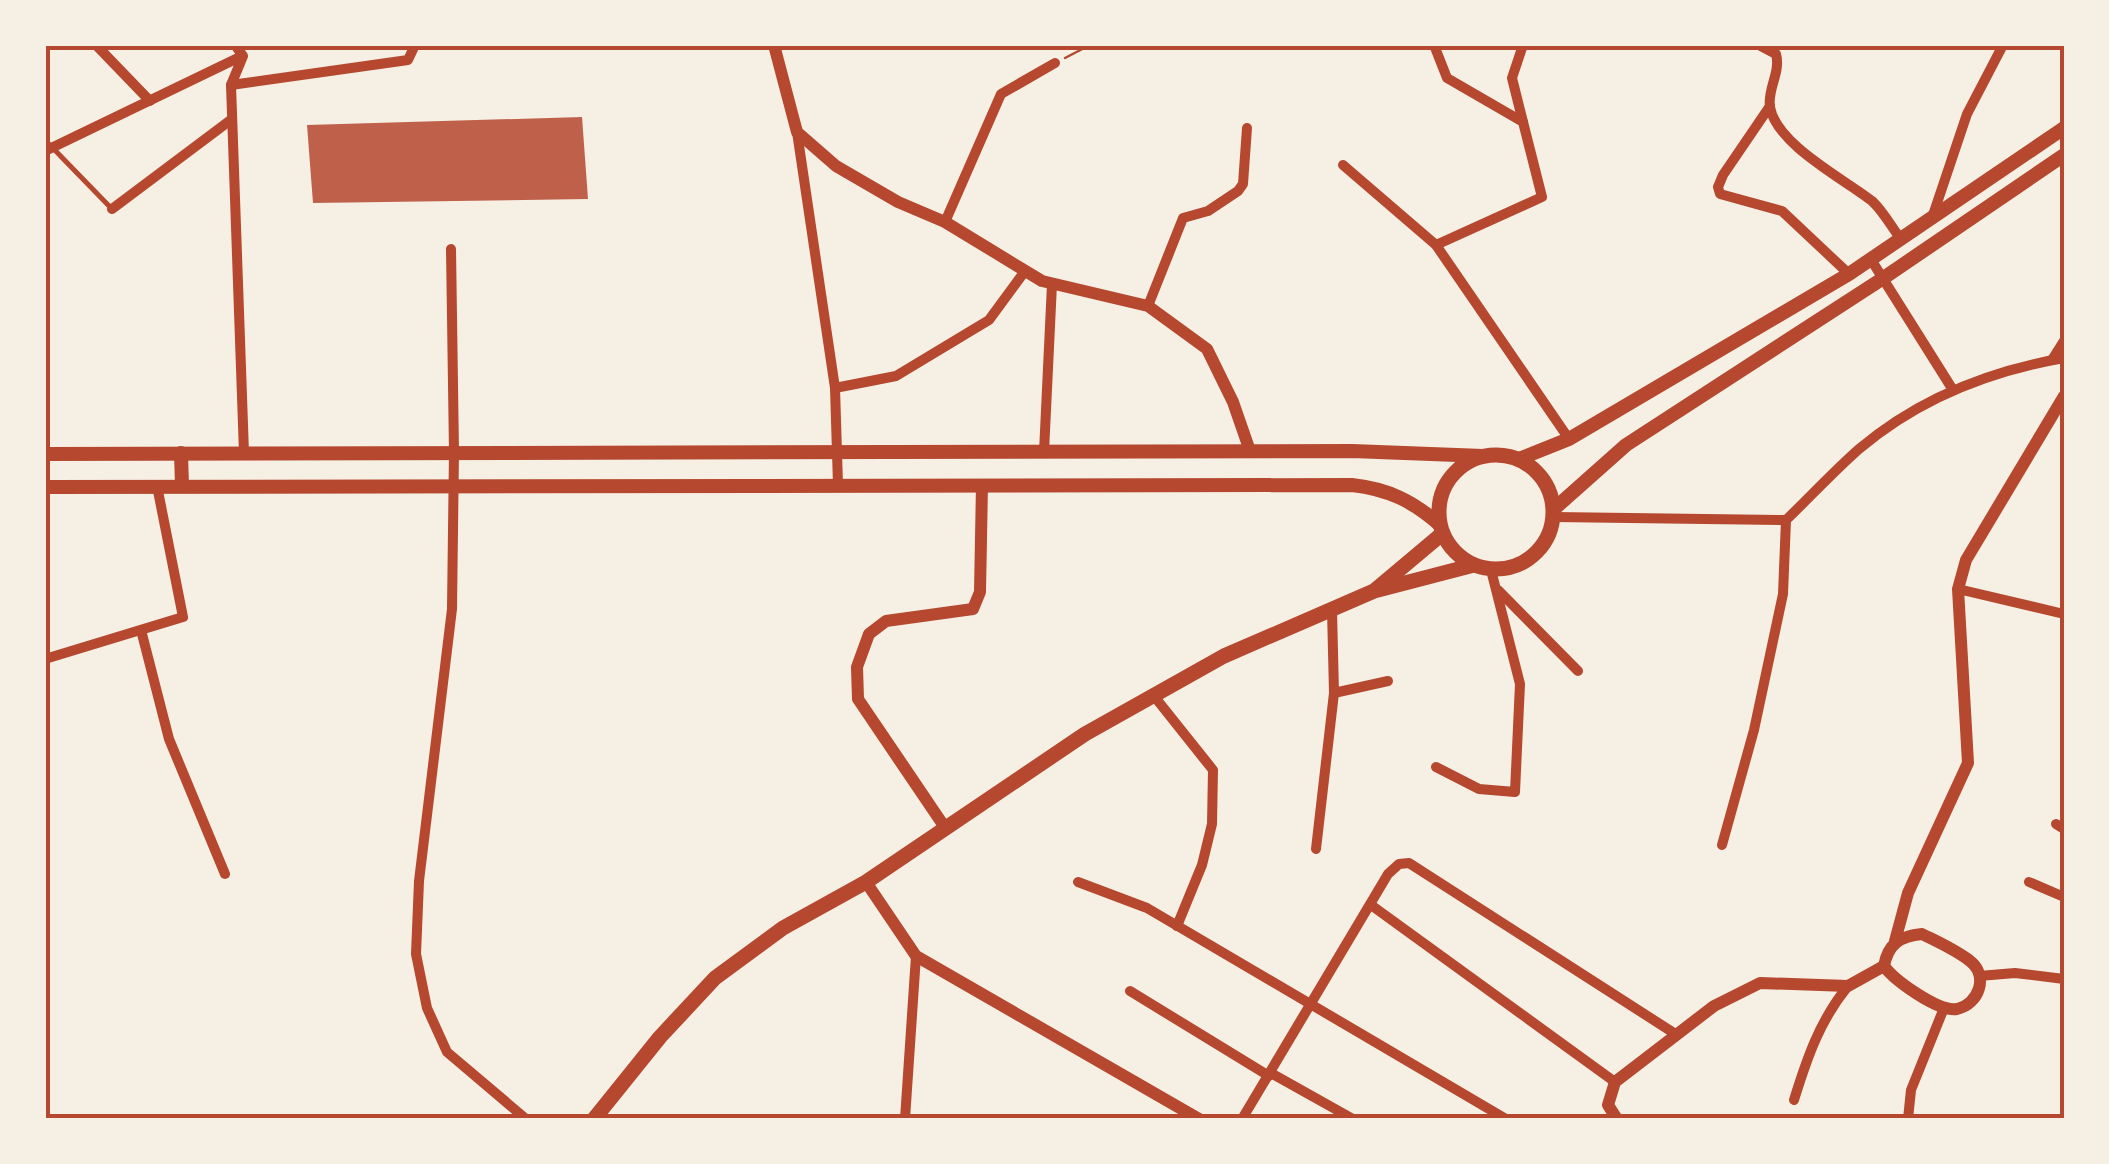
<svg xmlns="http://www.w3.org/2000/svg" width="2109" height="1164" font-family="Inter,sans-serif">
<rect width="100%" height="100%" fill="#f6efe4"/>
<path fill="#bf614a" d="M 582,117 L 588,199 L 313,203 L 307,125 Z"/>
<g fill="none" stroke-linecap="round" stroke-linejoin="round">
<path stroke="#b5482f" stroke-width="2.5" d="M 1065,58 L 1090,45"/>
<path stroke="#b5482f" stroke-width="5" d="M 45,140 L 112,209"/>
<g stroke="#b5482f" stroke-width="10">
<path d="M 96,45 L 150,101"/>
<path d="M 235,45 L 243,56 L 231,85 L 244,453"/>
<path d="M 1434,45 L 1447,78 L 1523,122 L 1542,197 L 1436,245"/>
<path d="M 1759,45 L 1776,54 C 1781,73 1767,89 1770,107 C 1776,144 1844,179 1872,201 C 1883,211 1891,226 1900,238"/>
<path d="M 231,85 L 408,60 L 415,45"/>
<path d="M 1770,106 L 1723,175 L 1718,187 L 1720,194 L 1782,211 L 1849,274"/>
<path d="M 1523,122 L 1512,78 L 1523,45"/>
<path d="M 797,132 L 835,388 L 838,485"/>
<path d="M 45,151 L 242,56"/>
<path d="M 1343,165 L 1436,245 L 1569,439"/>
<path d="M 112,209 L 232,119"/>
<path d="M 1933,215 L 1967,114 L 2003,45"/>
<path d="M 945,222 L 1001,94 L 1055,63"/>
<path d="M 451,249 L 454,452 L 452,609 L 419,881 L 416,954 L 427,1008 L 447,1052 L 526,1119"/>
<path d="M 1870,258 L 1953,390"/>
<path d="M 1148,306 L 1183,218 L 1208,211 L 1238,191 L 1243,184 L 1247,128"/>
<path d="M 2052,360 L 2064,341"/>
<path d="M 835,388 L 896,376 L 989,320 L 1025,271"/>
<path d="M 1044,452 L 1052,284"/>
<path d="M 1554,517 L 1786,520 C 1810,497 1833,472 1859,449 C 1918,399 1989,371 2064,358"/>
<path d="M 1958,589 L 2064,614"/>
<path d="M 1498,590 L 1578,671"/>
<path d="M 141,630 L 169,739 L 225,874"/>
<path d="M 45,659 L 183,617 L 157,486"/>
<path d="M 1334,693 L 1388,681"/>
<path d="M 1154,696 L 1213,770 L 1212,824 L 1202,865 L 1177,926"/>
<path d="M 1436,767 L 1479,789 L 1515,792 L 1520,684 L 1491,570"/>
<path d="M 2056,824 L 2064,829"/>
<path d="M 1722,845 L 1754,730 L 1783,594 L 1786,520"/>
<path d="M 1316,849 L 1334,693 L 1332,610"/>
<path d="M 1078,882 L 1147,908 L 1506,1119"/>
<path d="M 2029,882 L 2064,897"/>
<path d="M 1371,905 L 1615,1082"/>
<path d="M 1979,976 L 2015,973 L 2064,979"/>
<path d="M 1130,991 L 1269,1076"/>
<path d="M 1271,1073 L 1353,1119"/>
<path d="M 1794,1100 C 1807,1058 1820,1020 1848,986"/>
<path d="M 905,1119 L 916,956"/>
<path d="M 1242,1119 L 1388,874 L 1399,864 L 1409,863 L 1677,1035"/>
<path d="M 1908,1119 L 1911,1090 L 1944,1008"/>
</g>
<g stroke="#b5482f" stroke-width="12">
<path d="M 774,45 L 797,132 L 836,166 L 898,202 L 945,222 L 1042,281 L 1148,306 L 1207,349 L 1233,402 L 1250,451"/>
<path d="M 946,829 L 858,699 L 857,667 L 869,634 L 886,621 L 973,609 L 980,592 L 982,485"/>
<path d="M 866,882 L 916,956 L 1199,1119"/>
<path d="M 1922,934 C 1938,942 1956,950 1970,961 C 1989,976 1979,1004 1957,1009 C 1938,1012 1894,980 1884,966 C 1888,944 1900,936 1922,934 Z"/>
<path d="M 1895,941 L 1908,893 L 1968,763 L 1958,589 L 1966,560 L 2064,396"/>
<path d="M 1617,1119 L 1608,1105 L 1615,1082 L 1714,1006 L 1760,983 L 1848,986 L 1884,966"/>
</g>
<g stroke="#b5482f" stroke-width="14">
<path d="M 181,453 L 182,486"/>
<path d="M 45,454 L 1352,451 L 1483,456"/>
<path d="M 1519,459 L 1569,439 L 1849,274 L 2064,128"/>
<path d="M 45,487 L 1352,485 C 1388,489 1413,501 1440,525"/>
<path d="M 1554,509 L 1626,445 L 1882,279 L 2064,155"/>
</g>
<g stroke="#b5482f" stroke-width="15">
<circle cx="1496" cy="512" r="57"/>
<path d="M 1378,590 L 1474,565"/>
<path d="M 594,1119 L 660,1037 L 715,978 L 783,928 L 866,882 L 1085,734 L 1224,656 L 1374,591 L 1443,533"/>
</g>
</g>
<rect width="2109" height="1164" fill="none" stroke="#f6efe4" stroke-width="95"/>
<rect x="48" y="48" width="2014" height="1068" fill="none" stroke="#b5482f" stroke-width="4"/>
</svg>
